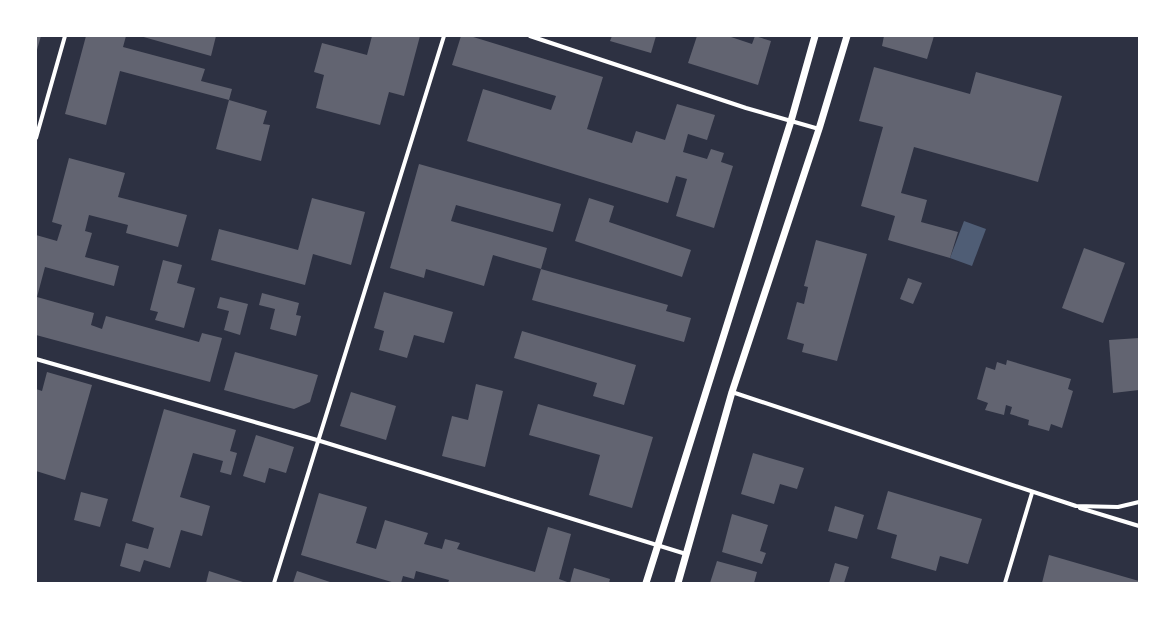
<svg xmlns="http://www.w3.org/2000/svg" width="1175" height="619" font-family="Figtree,sans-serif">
<rect width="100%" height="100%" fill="#2d3142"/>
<path fill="#4f5d75" d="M 964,221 L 986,229 L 972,266 L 950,258 Z"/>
<g fill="#626471">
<path d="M 36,36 L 41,36 L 36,53 Z"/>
<path d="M 86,36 L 126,36 L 123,47 L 205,69 L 201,81 L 232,89 L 229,100 L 267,111 L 263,124 L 270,125 L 261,161 L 216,149 L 229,100 L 120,71 L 106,125 L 65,114 Z"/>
<path d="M 140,36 L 216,36 L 211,56 Z"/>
<path d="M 372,36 L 420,36 L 404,96 L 389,92 L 380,125 L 316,108 L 324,75 L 314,72 L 322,43 L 367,55 Z"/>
<path d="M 461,36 L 470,36 L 603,77 L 587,129 L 632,143 L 636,131 L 665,140 L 677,104 L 715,115 L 707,140 L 688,134 L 683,152 L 707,159 L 711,149 L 724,153 L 721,162 L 733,166 L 714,228 L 676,216 L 687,179 L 676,176 L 668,203 L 467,141 L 483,89 L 551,110 L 556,96 L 452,65 Z"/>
<path d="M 612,36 L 656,36 L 651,53 L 610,41 Z"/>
<path d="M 697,36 L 728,36 L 752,44 L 755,36 L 771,41 L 758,85 L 688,63 Z"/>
<path d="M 884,36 L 934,36 L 927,59 L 882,46 Z"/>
<path d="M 874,67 L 970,94 L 976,72 L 1062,96 L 1038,182 L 914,147 L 901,193 L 927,200 L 921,222 L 958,232 L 950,258 L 888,240 L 895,216 L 861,206 L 883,127 L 859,121 Z"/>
<path d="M 69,158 L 125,173 L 118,197 L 187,215 L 178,247 L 126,233 L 128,225 L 89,215 L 85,231 L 92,233 L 85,257 L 119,266 L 114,286 L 45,267 L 37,297 L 94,313 L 91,325 L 102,329 L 106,316 L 199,342 L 202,333 L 222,338 L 210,382 L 36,335 L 36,235 L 57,241 L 62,225 L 52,222 Z"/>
<path d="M 419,164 L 561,204 L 553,232 L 456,205 L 451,221 L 547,248 L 541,269 L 493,255 L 484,286 L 426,269 L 424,278 L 390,268 Z"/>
<path d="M 312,198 L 365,212 L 351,265 L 313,254 L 305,285 L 211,260 L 219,229 L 298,250 Z"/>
<path d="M 589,198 L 614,206 L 609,222 L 691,250 L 682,277 L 575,241 Z"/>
<path d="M 816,240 L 867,254 L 837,361 L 802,352 L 804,344 L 787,339 L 797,302 L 804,304 L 808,287 L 804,286 Z"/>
<path d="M 1084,248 L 1125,263 L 1103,323 L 1062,308 Z"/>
<path d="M 163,260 L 182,265 L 177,283 L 195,288 L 184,328 L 155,320 L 158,312 L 150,310 Z"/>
<path d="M 541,269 L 668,305 L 666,311 L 691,318 L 684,342 L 532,300 Z"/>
<path d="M 908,278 L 922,283 L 913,304 L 900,299 Z"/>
<path d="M 384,292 L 453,312 L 444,343 L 414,335 L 407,358 L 379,350 L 384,331 L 374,328 Z"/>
<path d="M 262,293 L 299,303 L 296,315 L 301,316 L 296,336 L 270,329 L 275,309 L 259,305 Z"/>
<path d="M 220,297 L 248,304 L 240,335 L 224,330 L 229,311 L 217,308 Z"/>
<path d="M 522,331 L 636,365 L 624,405 L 593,396 L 597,383 L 514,358 Z"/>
<path d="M 1139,338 L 1139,390 L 1113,393 L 1109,340 Z"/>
<path d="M 235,352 L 318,375 L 310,402 L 294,409 L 224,390 Z"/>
<path d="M 1007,360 L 1071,379 L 1068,389 L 1073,391 L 1062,428 L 1051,424 L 1049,431 L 1028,425 L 1029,420 L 1010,414 L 1012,407 L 1006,405 L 1004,415 L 985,410 L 988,403 L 977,399 L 986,367 L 995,370 L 997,362 L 1006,365 Z"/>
<path d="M 47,372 L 92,385 L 65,480 L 36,471 L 36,389 L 42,391 Z"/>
<path d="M 476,384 L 503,391 L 485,467 L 442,456 L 452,416 L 468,420 Z"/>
<path d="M 351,392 L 396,406 L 386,440 L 340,426 Z"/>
<path d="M 538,404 L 653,437 L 632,508 L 589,495 L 600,455 L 529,435 Z"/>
<path d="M 164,409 L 236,430 L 230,451 L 237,453 L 231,475 L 220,472 L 223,461 L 193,453 L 180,497 L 210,506 L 202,536 L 181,530 L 170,568 L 144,560 L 140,572 L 120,566 L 126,543 L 148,549 L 154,528 L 132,521 Z"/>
<path d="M 256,435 L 294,447 L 286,473 L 269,468 L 265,483 L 243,476 Z"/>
<path d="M 753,453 L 804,468 L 797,489 L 780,484 L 774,504 L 741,494 Z"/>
<path d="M 888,491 L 982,519 L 968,564 L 940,556 L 936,571 L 891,558 L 897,535 L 877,529 Z"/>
<path d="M 81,492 L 108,499 L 100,527 L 74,520 Z"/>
<path d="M 319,493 L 367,507 L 356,543 L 376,549 L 385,520 L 428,533 L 424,544 L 442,549 L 445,539 L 460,543 L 457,549 L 535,572 L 548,527 L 571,534 L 559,579 L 570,583 L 448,583 L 449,580 L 416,571 L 414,579 L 403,576 L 401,583 L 395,583 L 301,555 Z"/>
<path d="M 835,506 L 864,515 L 857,539 L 828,531 Z"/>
<path d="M 732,514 L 768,525 L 760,551 L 766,553 L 762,564 L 722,552 Z"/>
<path d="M 1049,555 L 1139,581 L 1139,583 L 1042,583 Z"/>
<path d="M 717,561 L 757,572 L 754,583 L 710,583 Z"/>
<path d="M 835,563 L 849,567 L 844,583 L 829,583 Z"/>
<path d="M 574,568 L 610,579 L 609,583 L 570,583 Z"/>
<path d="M 209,571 L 246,583 L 206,583 Z"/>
<path d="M 297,571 L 333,583 L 293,583 Z"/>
</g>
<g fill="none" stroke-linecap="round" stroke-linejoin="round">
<g stroke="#fff" stroke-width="4">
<path d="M 530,36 L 746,108 L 819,129"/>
<path d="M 36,138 L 65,36"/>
<path d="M 36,359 L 317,440 L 686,554"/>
<path d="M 732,392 L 1076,506 L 1118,507 L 1139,502"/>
<path d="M 1080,508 L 1139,526"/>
<path d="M 274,583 L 444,36"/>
<path d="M 1005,583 L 1032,493"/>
</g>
<g stroke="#fff" stroke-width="7">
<path d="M 646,583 L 791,121 L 815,36"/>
<path d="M 678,583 L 732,392 L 819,129 L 847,36"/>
</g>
</g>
<rect width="1175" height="619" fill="none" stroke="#ffffff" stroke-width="74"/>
</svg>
